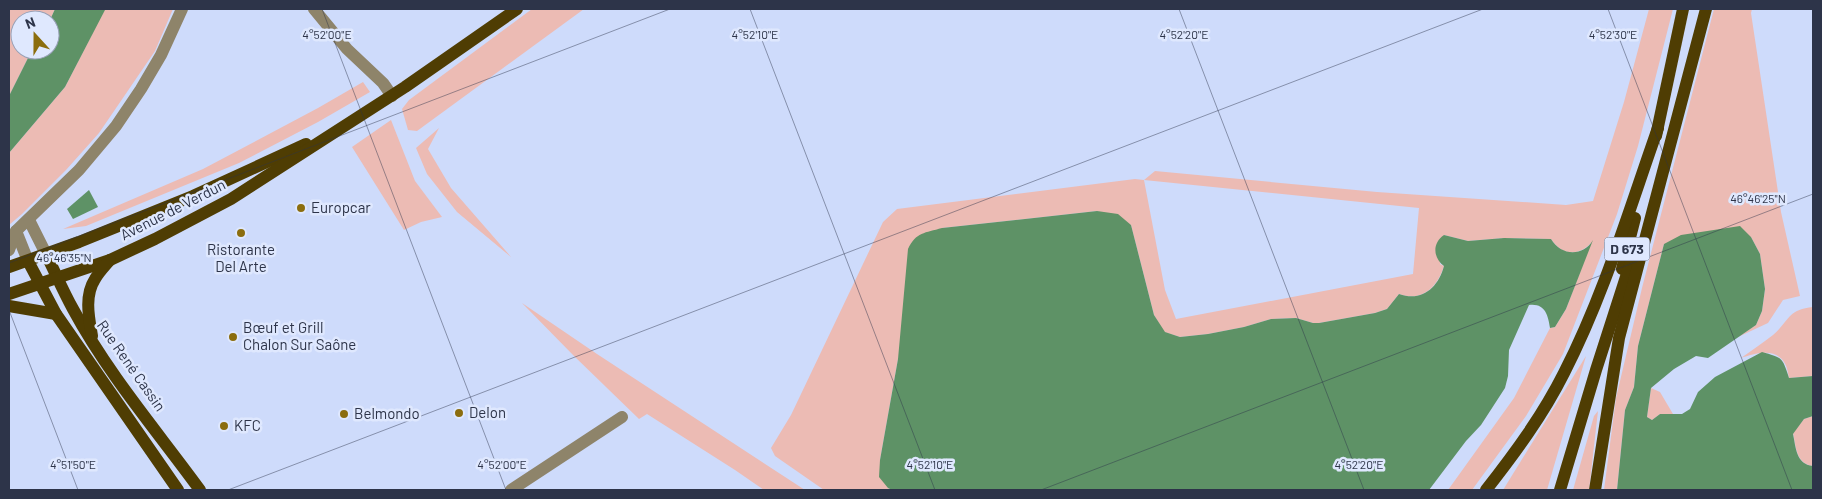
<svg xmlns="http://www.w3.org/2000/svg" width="1822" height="499" font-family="Barlow,sans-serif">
<rect width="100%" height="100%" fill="#cedbfb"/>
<g fill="#ecbbb4" fill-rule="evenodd">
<path d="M 9,9 L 55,9 L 50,20 L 20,20 L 20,50 L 32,50 L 9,96 Z"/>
<path d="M 105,9 L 173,9 L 155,51 L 99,133 L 66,170 L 22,214 L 9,225 L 9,153 L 65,87 Z"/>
<path d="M 532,9 L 584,9 L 417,131 L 408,130 L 402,109 L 409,100 Z"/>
<path d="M 1649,9 L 1673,9 L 1638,146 L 1617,214 L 1563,354 L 1526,416 L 1472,490 L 1448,490 L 1514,398 L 1550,328 L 1555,327 L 1566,309 L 1591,243 C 1578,257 1561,255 1551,239 L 1504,238 L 1468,241 L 1444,235 L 1440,264 L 1444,266 C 1437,288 1422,302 1399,294 L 1387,309 L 1375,313 L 1319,323 L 1313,323 L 1296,318 L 1271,319 L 1244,327 L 1208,334 L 1180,337 L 1164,332 L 1154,315 L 1131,225 L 1097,211 L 942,228 L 898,359 L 880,460 L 888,488 L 892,490 L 824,490 L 775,456 L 771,448 L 791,415 L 883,222 L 897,209 L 1135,179 L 1144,180 L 1155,171 L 1377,192 L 1566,205 L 1593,201 L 1624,102 ZM 1144,180 L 1419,208 L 1413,274 L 1176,319 L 1165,290 Z"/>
<path d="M 1714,9 L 1752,9 L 1751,13 L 1781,212 L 1800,296 L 1783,300 L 1768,323 L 1738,337 L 1756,325 L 1762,311 L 1765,289 L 1760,254 L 1751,237 L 1664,244 L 1638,346 L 1634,387 L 1625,410 L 1617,490 L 1604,490 L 1616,398 L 1642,288 Z"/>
<path d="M 363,82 L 370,92 L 318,122 L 239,163 L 86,226 L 63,229 L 203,169 L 318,108 Z"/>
<path d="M 391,120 L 415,181 L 442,217 L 421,222 L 404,230 L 352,147 Z"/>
<path d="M 439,128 L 428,149 L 451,188 L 511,257 L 457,212 L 427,174 L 416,148 Z"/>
<path d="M 522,303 L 597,354 L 805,490 L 764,490 L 735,470 L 647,414 L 639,419 L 573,355 Z"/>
<path d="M 1813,307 L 1813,376 L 1789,378 C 1788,373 1787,366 1784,362 C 1774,347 1754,354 1741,358 C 1752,350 1763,343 1773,335 C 1790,320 1787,310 1813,307 Z"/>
<path d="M 1586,356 L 1547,490 L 1503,490 Z"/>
<path d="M 1651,388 L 1660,392 L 1673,414 L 1660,414 L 1652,420 L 1647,417 Z"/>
<path d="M 1598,411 L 1589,490 L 1573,490 L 1594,416 Z"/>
<path d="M 1813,416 L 1813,466 C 1796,464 1796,447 1793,433 L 1804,419 Z"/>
</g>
<g fill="#5e9266">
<path d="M 55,9 L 105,10 L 65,87 L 9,153 L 9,96 L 32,50 L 50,50 L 50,20 Z"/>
<path d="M 89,190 L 98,207 L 73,219 L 67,209 Z"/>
<path d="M 1097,211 L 1118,214 L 1131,225 L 1154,315 L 1165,332 L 1180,337 L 1208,334 L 1244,327 L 1271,319 L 1296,318 L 1313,323 L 1319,323 L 1375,313 L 1387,309 L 1399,294 C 1422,302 1438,288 1444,266 C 1433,258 1432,243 1444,235 L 1468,241 L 1504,238 L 1551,239 C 1561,256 1583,257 1593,240 L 1566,309 L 1555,327 L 1550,328 C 1548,315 1545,303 1529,305 L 1509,350 L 1508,376 L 1505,388 L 1481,425 L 1466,441 L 1429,490 L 892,490 L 888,488 L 879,477 L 880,460 L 898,359 L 908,249 C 916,232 925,233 942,228 Z"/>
<path d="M 1740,226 L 1751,237 L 1760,254 L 1765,289 L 1762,311 L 1756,325 L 1708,358 L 1696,356 L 1674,369 L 1651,388 L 1647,417 L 1652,420 L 1660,414 L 1682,414 L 1690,409 L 1698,392 L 1715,377 L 1762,352 C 1783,358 1782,357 1789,378 L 1813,376 L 1813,416 L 1804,419 L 1793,434 C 1796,448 1796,464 1813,466 L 1813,490 L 1617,490 L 1625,410 L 1634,387 L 1638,346 L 1664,244 L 1681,235 Z"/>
</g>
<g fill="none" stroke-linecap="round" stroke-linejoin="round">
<g stroke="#8e846a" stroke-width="12">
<path d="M 314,9 L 347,49 L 383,83 L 392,96"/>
<path d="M 29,220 L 46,254"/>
<path d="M 16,231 L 28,261"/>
<path d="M 9,250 L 16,231 L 79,170 L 116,126 L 141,89 L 161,55 L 182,9"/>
<path d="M 511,490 L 622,417"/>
</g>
<g stroke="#4f3d03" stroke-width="12">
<path d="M 1656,136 L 1683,9"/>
<path d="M 46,254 C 55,272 63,291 73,309 C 108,374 157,431 200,490"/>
<path d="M 28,261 L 56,314 L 178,490"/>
<path d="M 9,267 L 79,242 L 193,196 L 306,144"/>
<path d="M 1622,269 L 1635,218"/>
<path d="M 9,294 L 110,260 L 155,239 L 231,199 L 405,87 L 517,9"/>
<path d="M 9,306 L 56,314"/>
<path d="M 92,336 C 89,318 84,296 95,279 C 99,272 105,266 110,260"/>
<path d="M 1486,490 C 1515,453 1543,415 1564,373 C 1604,295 1629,210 1658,128"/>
<path d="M 1560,490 L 1596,370 L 1632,258"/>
<path d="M 1595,490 L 1619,338 L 1706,9"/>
</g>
</g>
<path fill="none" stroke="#2d3449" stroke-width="1" stroke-opacity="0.45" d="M 322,9 L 506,490M 750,9 L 935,490M 1179,9 L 1364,490M 1608,9 L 1792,490M 9,263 L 670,9M 9,310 L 78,490M 228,490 L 1483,9M 1041,490 L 1813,194"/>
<g fill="#8b6d0e" stroke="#dfe8fe" stroke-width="2">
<circle cx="301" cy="208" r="5"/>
<circle cx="241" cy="233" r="5"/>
<circle cx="233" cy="337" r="5"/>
<circle cx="459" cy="413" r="5"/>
<circle cx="344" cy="414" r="5"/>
<circle cx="224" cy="426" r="5"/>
</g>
<g text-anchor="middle" stroke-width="5" stroke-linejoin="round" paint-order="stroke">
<rect fill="#dfe8fe" stroke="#626a7f" stroke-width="1" x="1604.5" y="237.5" width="45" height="23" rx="4"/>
<g font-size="14" font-weight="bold" fill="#2d3449">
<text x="1627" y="254">D 673</text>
</g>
<g font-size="15" fill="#2d3449" stroke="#dfe8fe" text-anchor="start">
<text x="311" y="213">Europcar</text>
<text x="241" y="255" text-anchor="middle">Ristorante<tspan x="241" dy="17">Del Arte</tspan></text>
<text x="243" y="333">Bœuf et Grill<tspan x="243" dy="17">Chalon Sur Saône</tspan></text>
<text x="469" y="418">Delon</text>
<text x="354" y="419">Belmondo</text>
<text x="234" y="431">KFC</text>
</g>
<g font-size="15" fill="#2d3449" stroke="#dfe8fe">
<text transform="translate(173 210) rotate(-27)" y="5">Avenue de Verdun</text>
<text transform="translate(131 366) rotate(55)" y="5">Rue René Cassin</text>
</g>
</g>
<g font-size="12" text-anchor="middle" fill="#2d3449" stroke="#dfe8fe" stroke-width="5" stroke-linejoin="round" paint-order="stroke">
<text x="327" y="39">4°52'00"E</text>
<text x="755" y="39">4°52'10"E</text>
<text x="1184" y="39">4°52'20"E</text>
<text x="1613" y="39">4°52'30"E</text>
<text x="1758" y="203">46°46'25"N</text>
<text x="64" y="262">46°46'35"N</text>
<text x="73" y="469">4°51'50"E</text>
<text x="502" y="469">4°52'00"E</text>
<text x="930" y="469">4°52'10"E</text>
<text x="1359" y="469">4°52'20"E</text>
</g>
<rect width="1822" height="499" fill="none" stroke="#2d3449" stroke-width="20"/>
<g transform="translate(35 35) rotate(339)"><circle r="24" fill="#dfe8fe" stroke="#98a0b6"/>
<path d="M0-4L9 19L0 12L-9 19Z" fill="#8b6d0e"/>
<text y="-8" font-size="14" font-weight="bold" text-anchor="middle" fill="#2d3449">N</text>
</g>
</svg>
